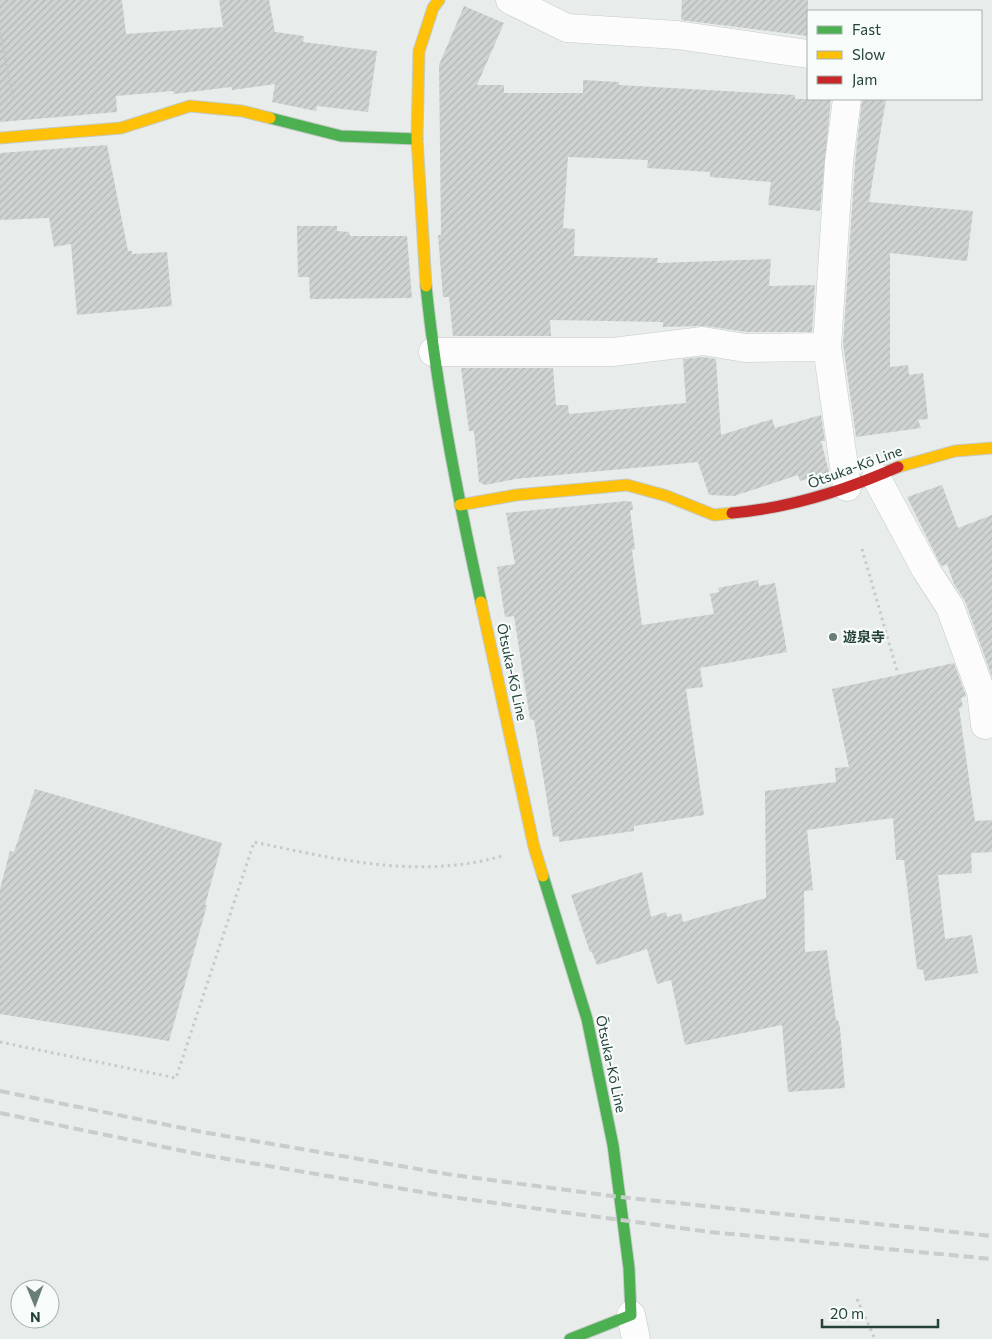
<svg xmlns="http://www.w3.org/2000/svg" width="992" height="1339" font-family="Commissioner,'Noto Sans JP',sans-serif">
<defs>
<pattern id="building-hatch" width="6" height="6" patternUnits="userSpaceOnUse" patternTransform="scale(1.25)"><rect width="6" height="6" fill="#cfd4d2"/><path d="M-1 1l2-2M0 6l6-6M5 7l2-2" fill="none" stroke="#b2b7b5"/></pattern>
</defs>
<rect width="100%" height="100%" fill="#e8edeb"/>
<g fill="url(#building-hatch)">
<path d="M 0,0 L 122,0 L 126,34 L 223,27 L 219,0 L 269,0 L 275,32 L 304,36 L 303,42 L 377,51 L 368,112 L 317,106 L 316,111 L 272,102 L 275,84 L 232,90 L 231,87 L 174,94 L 173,91 L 116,96 L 117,112 L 0,122 Z"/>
<path d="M 682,0 L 808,0 L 808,36 L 681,20 Z"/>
<path d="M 464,6 L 504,23 L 477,85 L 504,85 L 504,93 L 583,93 L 583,80 L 619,82 L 619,85 L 795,95 L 795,99 L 831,99 L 820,211 L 768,205 L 771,182 L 710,177 L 710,172 L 647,168 L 648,160 L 568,157 L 563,228 L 575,229 L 574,256 L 658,258 L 657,263 L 771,259 L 769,286 L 815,285 L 812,332 L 746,332 L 705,326 L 663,327 L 663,322 L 550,320 L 551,336 L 453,336 L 449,297 L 443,297 L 438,235 L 441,235 L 439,65 Z"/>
<path d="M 862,99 L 886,99 L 869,202 L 973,211 L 967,261 L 890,253 L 890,367 L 908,365 L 909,375 L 923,373 L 928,419 L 918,420 L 921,428 L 856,437 L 843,344 L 855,163 Z"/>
<path d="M 107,145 L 128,251 L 132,251 L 132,254 L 167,252 L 172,306 L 77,315 L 71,244 L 54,247 L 49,218 L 0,220 L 0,153 Z"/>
<path d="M 297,226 L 337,226 L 337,231 L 349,232 L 350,236 L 407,236 L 412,298 L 310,299 L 309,277 L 298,277 Z"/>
<path d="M 703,357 L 716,359 L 721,435 L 772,419 L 775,428 L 821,415 L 825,441 L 821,441 L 829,472 L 800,481 L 798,475 L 734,496 L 709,495 L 698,462 L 515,479 L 485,485 L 479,482 L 474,431 L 469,431 L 461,368 L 553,368 L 556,405 L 568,405 L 569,414 L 686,403 L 683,359 Z"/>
<path d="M 942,485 L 958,528 L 992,515 L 992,677 L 965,601 L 954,584 L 947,564 L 942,566 L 939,562 L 907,497 Z"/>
<path d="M 626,501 L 632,502 L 633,510 L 630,510 L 635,549 L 632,550 L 642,625 L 714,614 L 710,594 L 719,592 L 718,588 L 758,580 L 759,586 L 775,583 L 787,652 L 700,668 L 703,687 L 686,689 L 704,815 L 634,826 L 634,831 L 559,842 L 559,836 L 553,837 L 534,720 L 530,719 L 514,616 L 505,617 L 497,567 L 515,564 L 506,513 Z"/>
<path d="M 954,663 L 966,696 L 961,698 L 963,707 L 959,708 L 975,821 L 992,820 L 992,852 L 971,853 L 972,873 L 938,875 L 945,939 L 972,935 L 978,973 L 925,981 L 923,970 L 917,969 L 904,860 L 896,860 L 893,818 L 807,830 L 813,890 L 804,891 L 805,952 L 827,950 L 836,1020 L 838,1020 L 840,1028 L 845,1088 L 788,1092 L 782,1025 L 685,1045 L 671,980 L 657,984 L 647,949 L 597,965 L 592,952 L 590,952 L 571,895 L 642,872 L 651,917 L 666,912 L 667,917 L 681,913 L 683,922 L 766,898 L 765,791 L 836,782 L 835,768 L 849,767 L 832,689 Z"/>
<path d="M 35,789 L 222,843 L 205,905 L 207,905 L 169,1041 L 0,1014 L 0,889 L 10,851 L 14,852 Z"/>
</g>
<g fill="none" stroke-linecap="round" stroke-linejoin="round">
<g stroke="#c5cac8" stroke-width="29">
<g id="street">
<path d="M 510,0 L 567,28 L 677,35 L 808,54"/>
<path d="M 847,99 L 839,162 L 827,347 L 847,487"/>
<path d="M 433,352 L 613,352 L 703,341 L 745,348 L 827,347"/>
<path d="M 876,477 L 926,570 L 950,607 L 981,692 L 985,725"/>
<path d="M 631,1315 L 636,1339"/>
</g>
</g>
<g stroke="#c3cbc8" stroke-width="13">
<g id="fast">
<path d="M 270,118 L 341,136 L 417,139"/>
<path d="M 426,286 C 437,393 458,497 481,602"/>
<path d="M 543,876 L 587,1019 L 613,1145 L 629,1268 L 631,1315 L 570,1339"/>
</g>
</g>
<g stroke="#c3cbc8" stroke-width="13">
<g id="slow">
<path d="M 0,138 L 121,128 L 190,106 L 242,111 L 270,118"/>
<path d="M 426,286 L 417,139 L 419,51 L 433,8 L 439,0"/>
<path d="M 898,467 L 955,451 L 992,448"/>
<path d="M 460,505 L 516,495 L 627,485 L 667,496 L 714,515 L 732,513"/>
<path d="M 481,602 L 534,847 L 543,876"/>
</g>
</g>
<g stroke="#c3cbc8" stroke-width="13">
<path id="jam" d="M 732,513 C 790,508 844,491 898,467"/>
</g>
<g stroke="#c3ccca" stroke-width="3" stroke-dasharray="2.5 4" stroke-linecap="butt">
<path d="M 0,32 L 14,102"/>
<path d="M 862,549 L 898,674"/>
<path d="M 0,1042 L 176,1078 L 254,842 C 335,859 420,880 502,856"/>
<path d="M 857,1299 L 875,1339"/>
</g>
<use href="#street" stroke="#fcfcfc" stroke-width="28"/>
<use href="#fast" stroke="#4caf50" stroke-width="11"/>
<use href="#slow" stroke="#ffc107" stroke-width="11"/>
<use href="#jam" stroke="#c62828" stroke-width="11"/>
<g stroke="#c9cdcc" stroke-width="4" stroke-dasharray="10 5" stroke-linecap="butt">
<path d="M 0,1091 L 202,1132 L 453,1175 L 620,1197 L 992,1236"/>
<path d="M 0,1113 L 198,1154 L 451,1197 L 710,1232 L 992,1259"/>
</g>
</g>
<circle fill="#697e78" stroke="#f7fbf9" stroke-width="2" cx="833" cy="637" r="5"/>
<g text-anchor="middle" stroke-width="4.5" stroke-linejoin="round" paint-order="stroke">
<g font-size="14" fill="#24423a" stroke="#f7fbf9">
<text transform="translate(855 467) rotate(-20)" y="5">Ōtsuka-Kō Line</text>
<text transform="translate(512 672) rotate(78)" y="5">Ōtsuka-Kō Line</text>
<text transform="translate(611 1064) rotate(78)" y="5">Ōtsuka-Kō Line</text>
</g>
<g font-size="14" font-weight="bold" fill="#24423a" stroke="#f7fbf9" text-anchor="start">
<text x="843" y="642">遊泉寺</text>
</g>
</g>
<rect x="807" y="10" width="175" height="90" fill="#f7fbf9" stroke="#a3b1ad"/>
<rect x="817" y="26" width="25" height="8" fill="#4caf50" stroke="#a3b1ad"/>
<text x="852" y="35" font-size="15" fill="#24423a">Fast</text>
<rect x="817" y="51" width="25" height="8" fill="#ffc107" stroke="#a3b1ad"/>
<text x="852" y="60" font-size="15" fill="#24423a">Slow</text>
<rect x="817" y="76" width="25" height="8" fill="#c62828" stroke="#a3b1ad"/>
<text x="852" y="85" font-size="15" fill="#24423a">Jam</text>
<g transform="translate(35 1304) rotate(179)"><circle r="24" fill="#f7fbf9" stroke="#a3b1ad"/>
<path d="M0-4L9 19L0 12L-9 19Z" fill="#697e78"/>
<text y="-8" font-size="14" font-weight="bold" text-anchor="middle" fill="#24423a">N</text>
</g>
<path d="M822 1319v8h116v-8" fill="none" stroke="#24423a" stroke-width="2.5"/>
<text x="830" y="1319" font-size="15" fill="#24423a" stroke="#f7fbf9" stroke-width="4" paint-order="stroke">20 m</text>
</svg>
